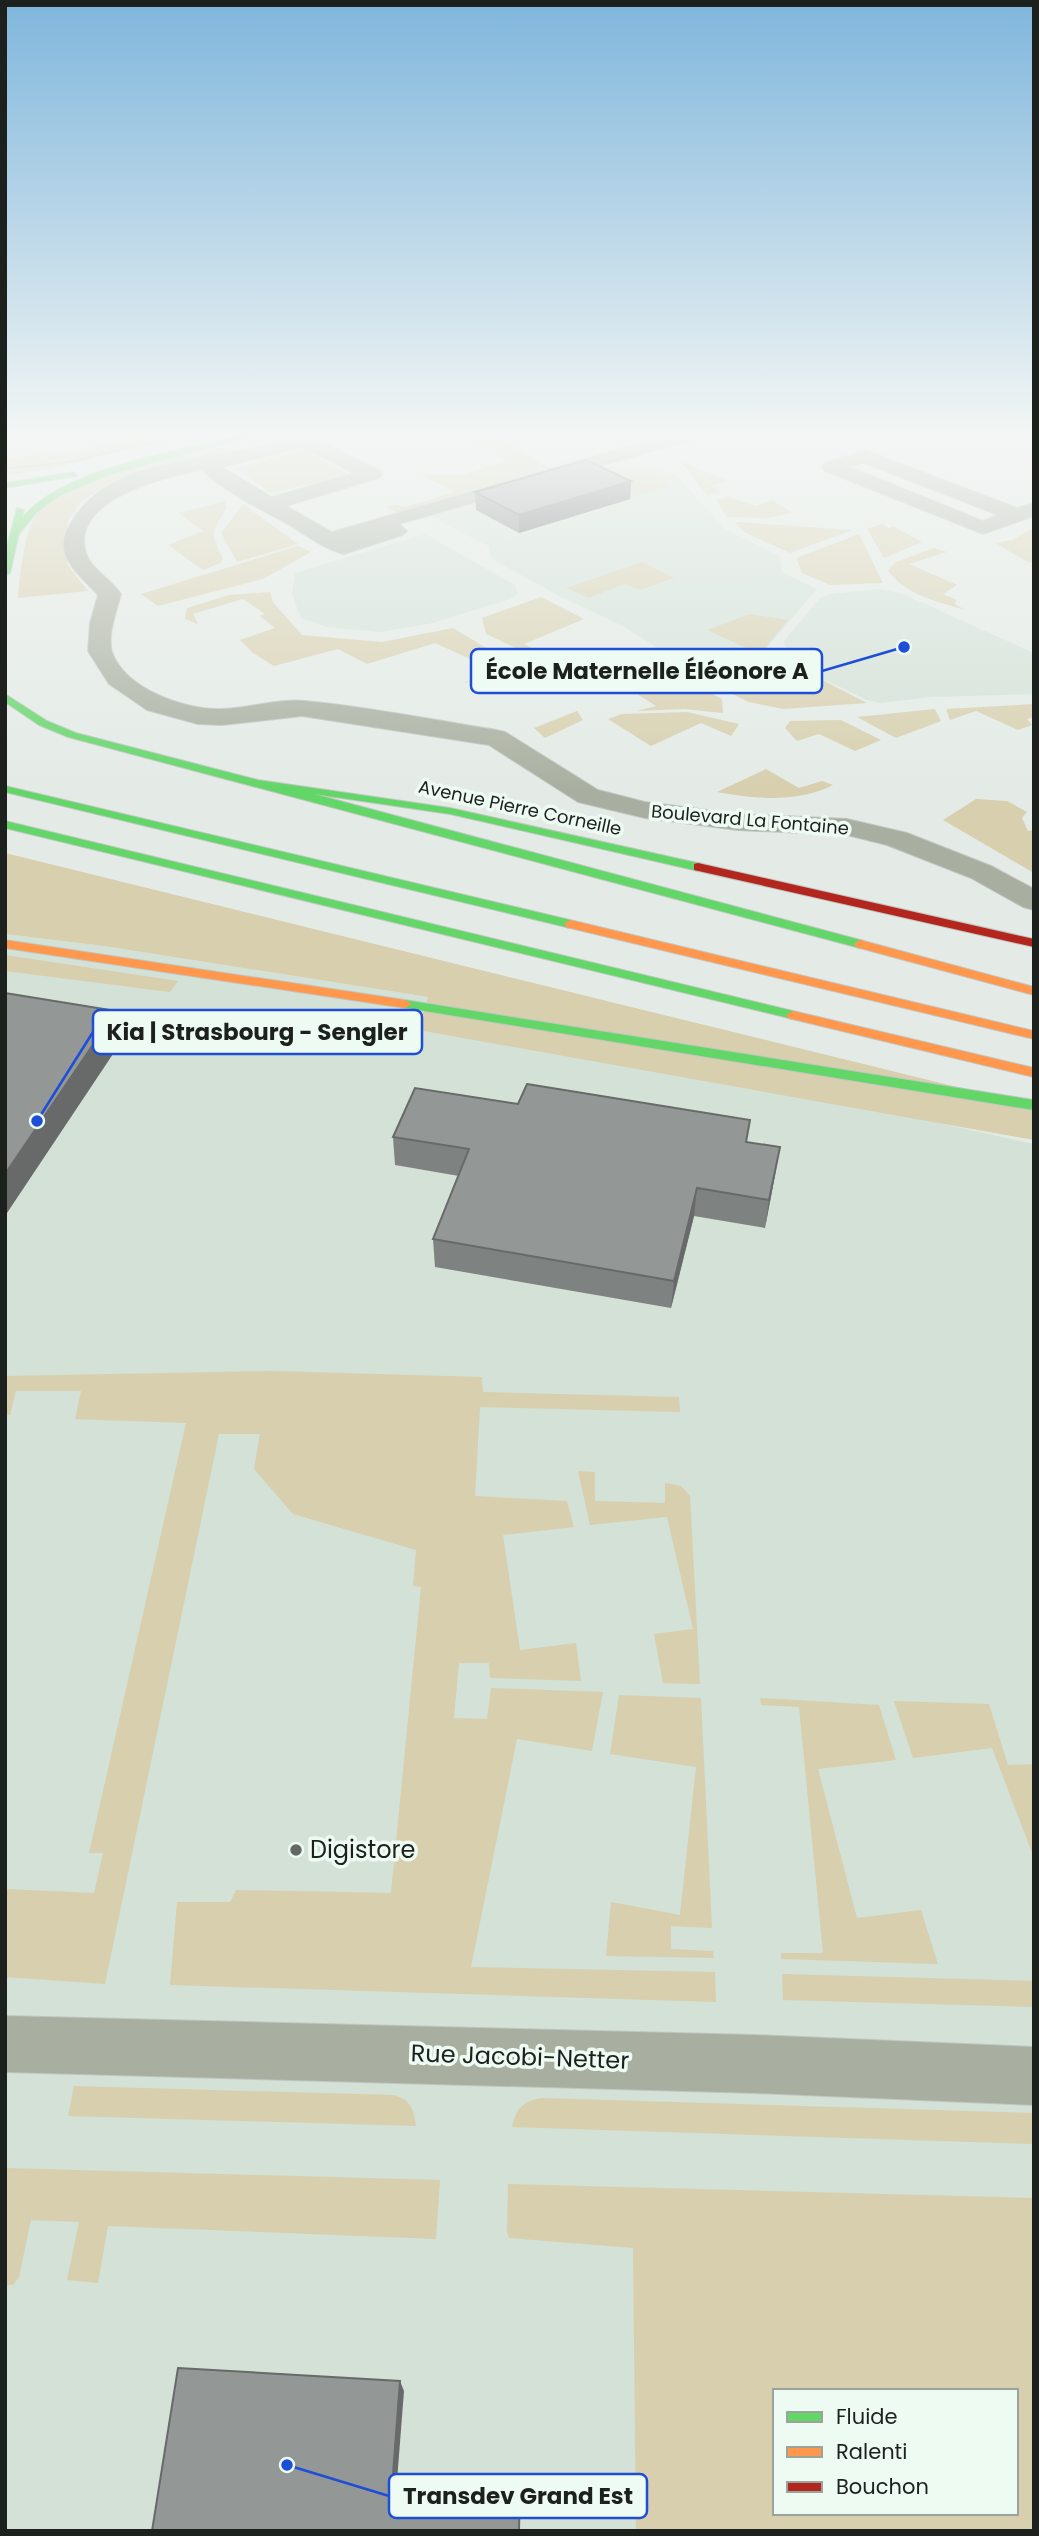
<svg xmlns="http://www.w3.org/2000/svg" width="1039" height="2536" font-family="Poppins,sans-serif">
<rect width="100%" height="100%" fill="#e4ebe6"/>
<g fill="#d3e1d7" fill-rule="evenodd">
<path d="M 586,466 L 657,469 L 675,474 L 725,529 L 780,556 L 782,572 L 817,589 L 742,677 L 717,679 L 678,661 L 623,626 L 561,597 L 492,559 L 488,546 L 430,516 Z"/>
<path d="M 425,534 L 515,585 L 518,593 L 510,599 L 433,623 L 380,632 L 327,627 L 301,618 L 292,594 L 295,573 Z"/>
<path d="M 880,589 L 903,594 L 1034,653 L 1034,694 L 931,697 L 880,703 L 867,700 L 811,673 L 794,658 L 783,642 L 820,598 L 830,594 Z"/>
<path d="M 5,934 L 104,946 L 428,997 L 419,1030 L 911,1117 L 1034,1144 L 1034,2531 L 5,2531 ZM 775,2391 L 1016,2391 L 1016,2513 L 775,2513 Z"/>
</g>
<g fill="#d7cfae" fill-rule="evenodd">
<path d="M 137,436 L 185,436 L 54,468 L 5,476 L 5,459 L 92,447 Z"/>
<path d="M 419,436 L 495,436 L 552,469 L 401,514 L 384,507 L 396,505 L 405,507 L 454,492 L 422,475 L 464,475 L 505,461 C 494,452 476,441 461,439 C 441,437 438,447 419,436 Z"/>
<path d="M 218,448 L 230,448 L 234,453 L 133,475 L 107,485 L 81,502 L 67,523 L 67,564 L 88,591 L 18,598 C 20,575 24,526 40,510 C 73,478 173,458 218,448 Z"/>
<path d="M 303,449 L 351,475 L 271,493 L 235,468 Z"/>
<path d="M 681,462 L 727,480 L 711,486 L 722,492 L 707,495 Z"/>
<path d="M 634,469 L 673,486 L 633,496 L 592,478 Z"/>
<path d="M 729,497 L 756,506 L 772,500 L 793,513 L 768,518 L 727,517 L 716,500 Z"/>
<path d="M 225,501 L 227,508 C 213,531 209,533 223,558 L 221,563 L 203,570 L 168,545 L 203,531 L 178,513 Z"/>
<path d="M 243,504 L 298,544 L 237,562 L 221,533 Z"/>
<path d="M 735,522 L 853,530 L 790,553 L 744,532 Z"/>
<path d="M 882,524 L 889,528 L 893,526 L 922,542 L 884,558 L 867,529 Z"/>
<path d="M 1034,528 L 1034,561 L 1029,563 L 995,543 L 1012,540 Z"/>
<path d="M 859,534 L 883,583 L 830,585 L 802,573 L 796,558 Z"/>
<path d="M 298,546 L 311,552 L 263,579 L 158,606 L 141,594 Z"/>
<path d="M 934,548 L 947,552 L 909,564 L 957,585 L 943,594 L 957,600 L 954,603 L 963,609 C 937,602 902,593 888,570 L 896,562 Z"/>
<path d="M 642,562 L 674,578 L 640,590 L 624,584 L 589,598 L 566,588 Z"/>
<path d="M 270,592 L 273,602 L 302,635 L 382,642 L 453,628 L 506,660 L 499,676 L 462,683 L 490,674 L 490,668 L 435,643 L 367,664 L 338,649 L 274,666 L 253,653 L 240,640 L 275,628 L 260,616 L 265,614 L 243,599 L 193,614 L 198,624 L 185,619 L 187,608 L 229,595 Z"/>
<path d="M 541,597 L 584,619 L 524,644 L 538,651 L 516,648 L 486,634 L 482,618 Z"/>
<path d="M 750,614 L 788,620 L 760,654 L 707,630 Z"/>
<path d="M 776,656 L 867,703 L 783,709 L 749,702 L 712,684 L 759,669 Z"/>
<path d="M 643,657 L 722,699 L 723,713 L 684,709 L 637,711 L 656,706 L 604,673 Z"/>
<path d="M 1034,704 L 1034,717 L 1027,719 L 1032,725 L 1018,730 L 976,711 L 950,720 L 946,709 Z"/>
<path d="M 935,709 L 941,721 L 896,738 L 857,717 Z"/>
<path d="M 577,711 L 583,720 L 545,738 L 534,728 Z"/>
<path d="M 687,712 L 739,724 L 731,736 L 701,723 L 651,746 L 608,719 L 622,714 Z"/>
<path d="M 841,720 L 881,740 L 855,751 L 819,734 L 797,741 L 785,728 L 790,721 Z"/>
<path d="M 766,769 L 799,788 L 822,781 L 833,785 C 799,803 753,799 717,792 Z"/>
<path d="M 976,799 L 1007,801 L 1027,812 L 1022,818 L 1028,831 L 1034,830 L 1034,873 L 943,820 Z"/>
<path d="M 5,853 L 1034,1106 L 1034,1140 L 418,1030 L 428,997 L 104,946 L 5,934 Z"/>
<path d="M 5,955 L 178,981 L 170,992 L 5,971 Z"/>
<path d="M 273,1371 L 482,1377 L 483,1392 L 679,1397 L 680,1412 L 480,1407 L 475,1496 L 567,1501 L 574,1527 L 503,1535 L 520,1650 L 576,1643 L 581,1681 L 490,1678 L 489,1663 L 459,1663 L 454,1718 L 487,1719 L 491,1688 L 603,1692 L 592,1751 L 517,1739 L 471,1967 L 715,1972 L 716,2002 L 170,1985 L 177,1902 L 230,1902 L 236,1890 L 391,1893 L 421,1587 L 413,1586 L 416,1550 L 293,1514 L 254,1469 L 260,1434 L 219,1434 L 105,1984 L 5,1977 L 5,1889 L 94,1893 L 103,1853 L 89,1853 L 186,1423 L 75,1419 L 81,1391 L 16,1391 L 10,1415 L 5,1415 L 5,1376 Z"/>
<path d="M 578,1471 L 595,1472 L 595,1501 L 665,1503 L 665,1483 L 681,1486 L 690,1496 L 700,1684 L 663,1683 L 654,1634 L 693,1629 L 667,1517 L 590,1525 Z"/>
<path d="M 619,1695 L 701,1698 L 712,1928 L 671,1926 L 671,1949 L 713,1951 L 714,1958 L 606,1956 L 611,1902 L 680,1915 L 696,1767 L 610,1754 Z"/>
<path d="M 760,1698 L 879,1705 L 896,1760 L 818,1769 L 857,1918 L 921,1910 L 938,1964 L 781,1959 L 781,1953 L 823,1953 L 799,1707 L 761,1705 Z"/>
<path d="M 894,1701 L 989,1704 L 1008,1765 L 1034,1764 L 1034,1858 L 992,1748 L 913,1758 Z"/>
<path d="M 782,1974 L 1034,1981 L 1034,2007 L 783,2000 Z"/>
<path d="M 74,2086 L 393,2095 C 410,2099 414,2109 416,2126 L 68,2116 Z"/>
<path d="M 542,2098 L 1034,2113 L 1034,2144 L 512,2127 C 516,2108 523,2101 542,2098 Z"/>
<path d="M 5,2168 L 440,2180 L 436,2239 L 108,2226 L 98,2283 L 67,2280 L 79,2222 L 31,2220 L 19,2277 L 13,2285 L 5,2285 Z"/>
<path d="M 508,2184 L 1034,2198 L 1034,2531 L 636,2531 L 633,2248 L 509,2238 L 507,2232 ZM 775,2391 L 1016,2391 L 1016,2513 L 775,2513 Z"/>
</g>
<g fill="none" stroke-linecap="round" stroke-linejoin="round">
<g stroke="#c1c6c3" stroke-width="2">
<g id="street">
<path d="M 295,436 L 325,436 L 319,441 L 379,470 L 382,474 L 379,478 L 286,506 L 332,532 L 664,436 L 694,436 L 692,440 L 399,524 L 407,531 L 403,535 L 344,554 C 325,550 308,536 291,526 C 261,509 227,494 202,470 C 167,477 70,498 86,553 C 91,569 112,580 121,594 C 117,610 107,635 112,652 C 125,689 185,710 220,709 C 248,709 278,698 305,701 C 369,707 433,720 496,730 L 505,732 L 598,790 L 645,802 L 738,814 L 847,819 L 907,833 L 991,866 L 1034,889 L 1034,910 L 1023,907 L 971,878 L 887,845 L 847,835 L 738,830 L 645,818 L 578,802 L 489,745 L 302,716 L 222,725 L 198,724 L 147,710 L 109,684 L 88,651 L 90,623 L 98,595 C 87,583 70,569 65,553 C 61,540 67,528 74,518 C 118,451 227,464 295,436 ZM 301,447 L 354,473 L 272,497 L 222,467 Z"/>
<path d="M 865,450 L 1017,508 L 1034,503 L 1034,516 L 983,534 L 825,471 L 822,467 L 825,463 ZM 864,463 L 998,515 L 983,521 L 850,467 Z"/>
<path d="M 5,2016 L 755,2035 L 1034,2047 L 1034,2105 L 755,2093 L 5,2072 Z"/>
</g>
</g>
<g stroke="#c1c6c3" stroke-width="2">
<g id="fast">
<path d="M 239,436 L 254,436 L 111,474 L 59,496 L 36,513 L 19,534 L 10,573 L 5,576 L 5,553 L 17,508 L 24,510 L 22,518 C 63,468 178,451 239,436 Z"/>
<path d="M 74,472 L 77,476 L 5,488 L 5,483 Z"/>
<path d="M 5,694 L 47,721 L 76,733 L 258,780 L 450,808 L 702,864 L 702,870 L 698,871 L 450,814 L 314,794 L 864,941 L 866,944 L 860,948 L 856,947 L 68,737 L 39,725 L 5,702 Z"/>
<path d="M 5,786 L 570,920 L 576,924 L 570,928 L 5,792 Z"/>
<path d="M 5,821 L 793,1011 L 800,1015 L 793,1019 L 5,828 Z"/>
<path d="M 405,1000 L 1034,1100 L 1034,1110 L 400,1007 L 400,1001 Z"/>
</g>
</g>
<g stroke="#c1c6c3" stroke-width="2">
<g id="slow">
<path d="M 570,920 L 1034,1031 L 1034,1039 L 566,927 L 564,924 Z"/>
<path d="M 5,940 L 405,1000 L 412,1004 L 405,1008 L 5,948 Z"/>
<path d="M 860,940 L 1034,987 L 1034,995 L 856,947 L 854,944 Z"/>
<path d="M 793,1011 L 1034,1068 L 1034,1077 L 788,1018 L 786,1015 Z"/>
</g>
</g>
<g stroke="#c1c6c3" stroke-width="2">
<path id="jam" d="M 698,863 L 1034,939 L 1034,947 L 694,870 L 694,864 Z"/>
</g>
<use href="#street" fill="#a9afa0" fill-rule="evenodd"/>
<use href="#fast" fill="#63d668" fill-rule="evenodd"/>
<use href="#slow" fill="#ff974d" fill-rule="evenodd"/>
<use href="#jam" fill="#b3261e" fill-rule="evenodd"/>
<path stroke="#acb1a9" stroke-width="2" d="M 5,469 L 68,462 L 179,436"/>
</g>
<g fill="#7e8381">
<path d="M 631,481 L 630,499 L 519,533 L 476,510 L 475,492 Z"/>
<path d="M 393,1137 L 747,1142 L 775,1175 L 765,1228 L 694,1216 L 671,1308 L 435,1267 L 433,1239 L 459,1176 L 395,1165 Z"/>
</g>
<g fill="#676a69">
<path d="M 631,481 L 630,499 L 519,533 L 519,515 Z"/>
<path d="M 116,1011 L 123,1039 L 5,1216 L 5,1174 Z"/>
<path d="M 780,1147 L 775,1175 L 765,1228 L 769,1200 Z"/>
<path d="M 697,1188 L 694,1216 L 671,1308 L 674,1281 Z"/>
<path d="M 400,2381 L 404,2391 L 397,2481 L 393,2474 Z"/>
</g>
<g fill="#939896" stroke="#676a69" stroke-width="2">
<path d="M 586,460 L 631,481 L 519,515 L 475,492 Z"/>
<path d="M 5,993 L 116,1011 L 5,1174 Z"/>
<path d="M 527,1084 L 750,1120 L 746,1142 L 780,1147 L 769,1200 L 697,1188 L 674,1281 L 433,1239 L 469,1149 L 393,1137 L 415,1088 L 518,1104 Z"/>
<path d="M 178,2368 L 400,2381 L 393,2474 L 520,2482 L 519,2531 L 152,2531 Z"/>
</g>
<linearGradient id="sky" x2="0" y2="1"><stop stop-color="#7fb6dc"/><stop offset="0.55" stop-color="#f3f6f4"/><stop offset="1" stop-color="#f3f6f4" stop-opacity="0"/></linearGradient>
<rect width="1039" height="791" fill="url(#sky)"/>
<circle fill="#626864" stroke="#eefbf2" stroke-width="2.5" cx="296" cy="1850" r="7"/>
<g text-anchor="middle" stroke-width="7" stroke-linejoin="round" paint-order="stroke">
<g font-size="18" fill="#1c211e" stroke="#eefbf2">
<text transform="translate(520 808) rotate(12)" y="6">Avenue Pierre Corneille</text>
<text transform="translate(750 820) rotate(5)" y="6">Boulevard La Fontaine</text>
</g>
<g font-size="24" fill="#1c211e" stroke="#eefbf2" text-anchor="start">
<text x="310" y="1858">Digistore</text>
</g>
<g font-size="24" fill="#1c211e" stroke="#eefbf2">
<text transform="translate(520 2057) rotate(2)" y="8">Rue Jacobi-Netter</text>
</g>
</g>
<path fill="none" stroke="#1d4ed8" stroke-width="2.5" d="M904 647L822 671M37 1121L93 1032M287 2465L389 2496"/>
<g fill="#1d4ed8" stroke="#eefbf2" stroke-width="2.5">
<circle cx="904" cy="647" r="7"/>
<circle cx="37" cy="1121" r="7"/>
<circle cx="287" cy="2465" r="7"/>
</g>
<g fill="#eefbf2" stroke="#1d4ed8" stroke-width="2.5">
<rect x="471" y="649" width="351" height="44" rx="7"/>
<rect x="93" y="1010" width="329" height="44" rx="7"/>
<rect x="389" y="2474" width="258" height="44" rx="7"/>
</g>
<g font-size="23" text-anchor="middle" font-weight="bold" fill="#1c211e">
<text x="647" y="679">École Maternelle Éléonore A</text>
<text x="257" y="1040">Kia | Strasbourg - Sengler</text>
<text x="518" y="2504">Transdev Grand Est</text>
</g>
<rect width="1039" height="2536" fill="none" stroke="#1c211e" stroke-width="14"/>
<rect x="773" y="2389" width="245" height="126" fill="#eefbf2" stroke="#9aa49d" stroke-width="2"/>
<rect x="787" y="2412" width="35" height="10" fill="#63d668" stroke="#9aa49d" stroke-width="2"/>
<text x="836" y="2424" font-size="21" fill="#1c211e">Fluide</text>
<rect x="787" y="2447" width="35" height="10" fill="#ff974d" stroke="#9aa49d" stroke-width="2"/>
<text x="836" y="2459" font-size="21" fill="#1c211e">Ralenti</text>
<rect x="787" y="2482" width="35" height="10" fill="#b3261e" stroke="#9aa49d" stroke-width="2"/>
<text x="836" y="2494" font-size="21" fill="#1c211e">Bouchon</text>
</svg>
